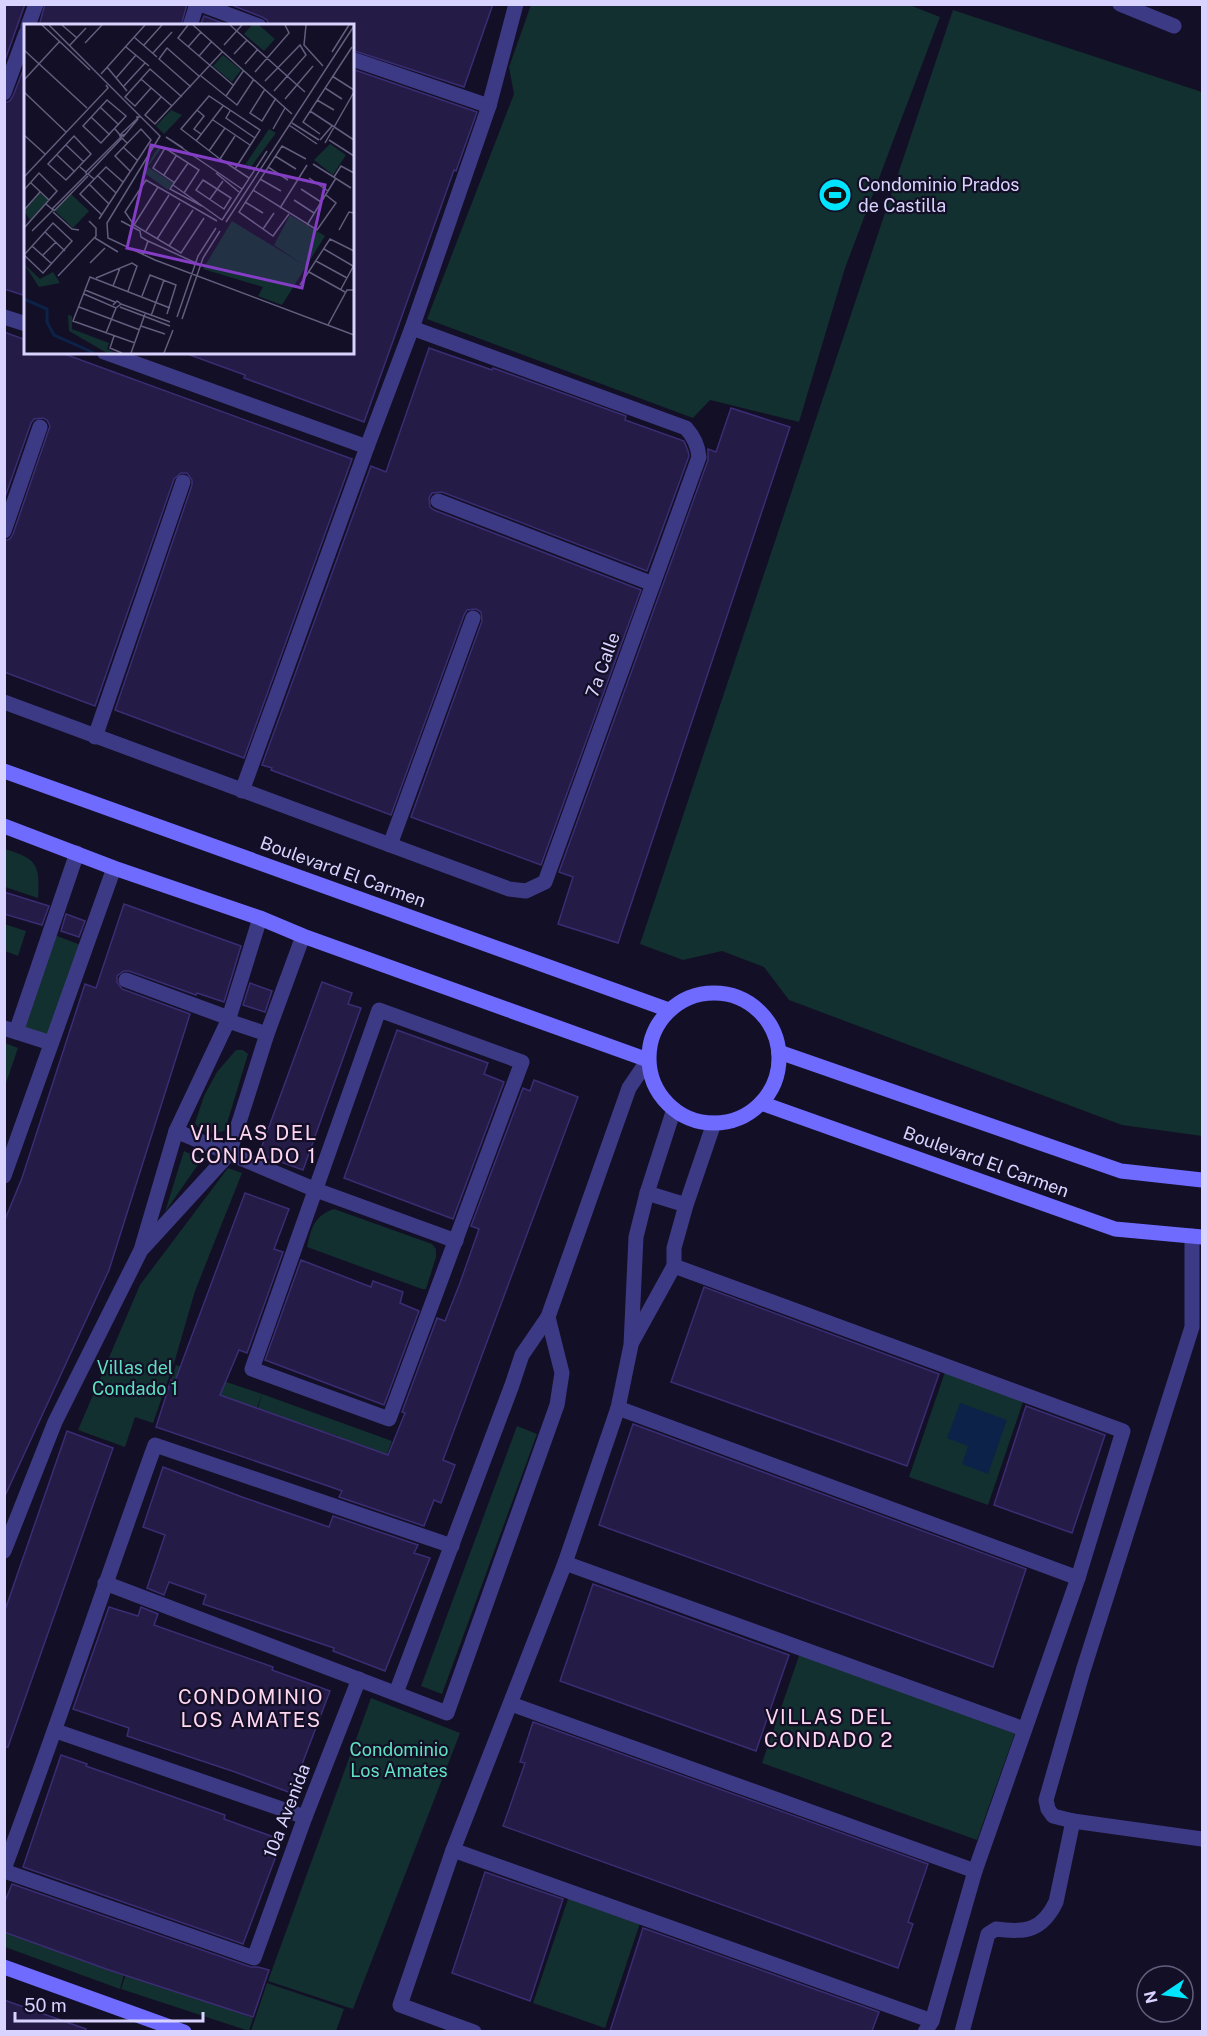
<svg xmlns="http://www.w3.org/2000/svg" width="1207" height="2036" font-family="'Public Sans',sans-serif">
<rect width="100%" height="100%" fill="#130f26"/>
<g fill="#12302f">
<path d="M 907,4 L 940,17 L 845,268 L 799,422 L 710,400 L 693,418 L 427,319 L 514,94 L 509,67 L 531,5 Z"/>
<path d="M 953,10 L 1202,92 L 1202,1136 L 1122,1125 L 789,1000 L 764,967 L 722,951 L 683,960 L 640,944 Z"/>
<path d="M 5,849 C 37,859 40,864 38,898 L 5,887 Z"/>
<path d="M 4,924 L 26,931 L 18,956 L 5,951 Z"/>
<path d="M 49,933 L 86,947 L 51,1043 L 16,1032 Z"/>
<path d="M 5,1043 L 18,1048 L 5,1086 L 4,1043 Z"/>
<path d="M 236,1050 L 243,1050 L 248,1054 L 225,1130 C 214,1136 202,1134 195,1123 L 204,1096 L 217,1072 Z"/>
<path d="M 184,1151 L 202,1159 L 165,1212 Z"/>
<path d="M 228,1168 L 242,1173 L 195,1291 L 175,1360 L 153,1423 L 135,1417 L 125,1447 L 78,1430 L 140,1285 Z"/>
<path d="M 334,1209 L 432,1244 L 436,1249 L 436,1257 L 426,1289 L 422,1289 L 307,1247 C 311,1228 314,1216 334,1209 Z"/>
<path d="M 176,1365 L 262,1394 L 250,1427 L 250,1406 L 171,1380 Z"/>
<path d="M 945,1372 L 1024,1399 L 988,1505 L 909,1477 Z"/>
<path d="M 262,1394 L 392,1441 L 380,1473 L 359,1444 L 344,1439 L 337,1458 L 331,1456 L 338,1436 L 323,1431 L 316,1450 L 310,1448 L 316,1429 L 301,1423 L 294,1442 L 288,1440 L 294,1421 L 279,1416 L 273,1434 L 267,1432 L 273,1413 L 258,1408 Z"/>
<path d="M 517,1426 L 537,1434 L 442,1694 L 421,1686 Z"/>
<path d="M 800,1653 L 1016,1730 L 977,1840 L 762,1763 Z"/>
<path d="M 371,1698 L 460,1733 L 353,2009 L 268,1981 Z"/>
<path d="M 569,1896 L 641,1920 L 605,2028 L 533,2003 Z"/>
<path d="M 5,1932 L 81,1959 L 78,1967 L 88,1941 L 124,1974 L 120,1989 L 5,1947 Z"/>
<path d="M 132,1956 L 159,1965 L 153,1985 L 168,1990 L 175,1970 L 245,1994 L 239,2013 L 253,2018 L 249,2031 L 121,1989 Z"/>
<path d="M 267,1983 L 344,2009 L 336,2031 L 251,2031 Z"/>
</g>
<path fill="#0c2248" d="M 960,1403 L 1007,1420 L 988,1474 L 962,1464 L 968,1446 L 947,1438 Z"/>
<g fill="#241b47" stroke="#3b2d73" stroke-width="1.5">
<path d="M 4,4 L 25,4 L 4,63 Z"/>
<path d="M 45,4 L 187,4 L 181,26 L 39,26 Z"/>
<path d="M 229,4 L 493,4 L 464,87 L 352,50 L 352,26 L 269,26 L 267,20 L 262,17 Z"/>
<path d="M 204,16 L 230,26 L 200,26 Z"/>
<path d="M 26,63 L 26,296 L 4,289 L 4,103 L 10,101 L 13,96 Z"/>
<path d="M 352,69 L 477,112 L 456,171 L 454,170 L 438,215 L 364,422 L 244,378 L 245,375 L 190,355 L 191,352 L 352,352 Z"/>
<path d="M 4,332 L 26,340 L 26,352 L 59,352 L 352,459 L 244,758 L 115,710 L 192,485 L 192,480 L 187,473 L 181,473 L 174,479 L 95,706 L 4,672 L 4,541 L 10,539 L 13,534 L 50,426 L 47,420 L 43,418 L 34,419 L 31,423 L 4,500 Z"/>
<path d="M 429,348 L 492,370 L 493,368 L 626,416 L 625,420 L 684,441 L 688,451 L 689,456 L 647,571 L 442,492 L 432,493 L 429,498 L 430,507 L 434,510 L 641,590 L 541,865 L 411,817 L 482,621 L 481,612 L 476,609 L 467,610 L 464,615 L 391,815 L 271,770 L 272,768 L 262,765 L 371,466 L 386,472 Z"/>
<path d="M 731,408 L 790,427 L 618,943 L 558,924 L 573,877 L 559,872 L 708,460 L 708,449 L 716,452 Z"/>
<path d="M 4,892 L 49,906 L 42,925 L 4,914 Z"/>
<path d="M 124,904 L 241,946 L 224,1002 L 197,993 L 196,995 L 129,971 L 124,971 L 117,976 L 117,982 L 122,989 L 190,1014 L 109,1270 L 4,1498 L 4,1222 L 22,1178 L 85,984 L 96,988 Z"/>
<path d="M 66,914 L 85,921 L 79,937 L 61,931 Z"/>
<path d="M 322,982 L 352,993 L 348,1004 L 361,1008 L 303,1170 L 259,1154 Z"/>
<path d="M 250,983 L 272,991 L 265,1012 L 243,1005 Z"/>
<path d="M 397,1030 L 488,1063 L 484,1074 L 504,1082 L 453,1219 L 344,1178 Z"/>
<path d="M 534,1080 L 578,1097 L 443,1460 L 455,1465 L 441,1503 L 434,1500 L 424,1526 L 339,1497 L 342,1491 L 328,1486 L 156,1427 L 171,1380 L 175,1381 L 245,1193 L 289,1209 L 274,1249 L 283,1252 L 247,1353 L 239,1350 L 220,1395 L 388,1455 L 405,1413 L 402,1412 L 437,1318 L 445,1321 L 460,1283 L 479,1229 L 471,1226 L 523,1088 L 530,1091 Z"/>
<path d="M 301,1260 L 371,1287 L 373,1281 L 403,1292 L 400,1303 L 419,1311 L 384,1405 L 265,1360 Z"/>
<path d="M 704,1287 L 939,1374 L 907,1466 L 671,1382 Z"/>
<path d="M 1026,1406 L 1105,1435 L 1072,1533 L 994,1505 Z"/>
<path d="M 633,1424 L 1026,1569 L 993,1667 L 599,1525 Z"/>
<path d="M 67,1431 L 113,1448 L 8,1747 L 4,1747 L 4,1613 Z"/>
<path d="M 163,1467 L 242,1497 L 329,1527 L 333,1516 L 418,1545 L 414,1553 L 430,1558 L 385,1671 L 333,1651 L 334,1648 L 203,1604 L 206,1595 L 169,1582 L 164,1595 L 147,1588 L 165,1535 L 143,1527 Z"/>
<path d="M 593,1584 L 789,1655 L 756,1751 L 560,1681 Z"/>
<path d="M 109,1607 L 138,1616 L 141,1607 L 158,1614 L 154,1625 L 273,1667 L 272,1670 L 330,1691 L 291,1793 L 235,1772 L 127,1736 L 129,1728 L 73,1709 Z"/>
<path d="M 533,1722 L 928,1864 L 908,1922 L 913,1924 L 898,1968 L 503,1826 L 525,1763 L 520,1762 Z"/>
<path d="M 61,1755 L 87,1764 L 86,1766 L 225,1815 L 224,1819 L 282,1840 L 243,1944 L 23,1867 Z"/>
<path d="M 485,1872 L 563,1899 L 530,2001 L 452,1973 Z"/>
<path d="M 12,1884 L 251,1967 L 258,1967 L 269,1970 L 253,2017 L 109,1970 L 4,1932 L 4,1904 Z"/>
<path d="M 643,1928 L 879,2012 L 872,2031 L 610,2031 Z"/>
<path d="M 4,2000 L 86,2029 L 85,2031 L 4,2031 Z"/>
</g>
<g fill="none" stroke-linecap="round" stroke-linejoin="round">
<g stroke="#3d3a85" stroke-width="15">
<path d="M 200,4 L 259,26"/>
<path d="M 1120,4 L 1174,26"/>
<path d="M 28,26 L 36,4"/>
<path d="M 190,26 L 197,4"/>
<path d="M 352,59 L 489,106"/>
<path d="M 4,93 L 26,33"/>
<path d="M 4,317 L 26,324"/>
<path d="M 104,352 L 367,447"/>
<path d="M 438,501 L 653,584"/>
<path d="M 4,531 L 40,427"/>
<path d="M 4,702 L 509,889 L 526,891 L 545,882 L 699,457 C 698,445 694,437 686,428 L 412,328"/>
<path d="M 95,737 L 183,482"/>
<path d="M 242,791 L 367,447 L 412,328 L 489,106 L 516,4"/>
<path d="M 390,845 L 473,618"/>
<path d="M 126,980 L 229,1018"/>
<path d="M 379,1010 L 522,1062 L 389,1419 L 252,1369 Z"/>
<path d="M 228,1021 L 267,1034"/>
<path d="M 4,1028 L 51,1043"/>
<path d="M 16,1032 L 77,853"/>
<path d="M 176,1131 L 316,1190 L 456,1241"/>
<path d="M 4,1176 L 114,868"/>
<path d="M 647,1193 L 686,1205"/>
<path d="M 143,1248 L 229,1154 L 267,1034 L 303,936"/>
<path d="M 674,1266 L 1123,1431 L 1078,1578 L 975,1871 L 932,2021 L 925,2032"/>
<path d="M 632,1342 L 674,1266 L 674,1248 L 686,1205 L 714,1123"/>
<path d="M 618,1408 L 1078,1578"/>
<path d="M 4,1551 L 55,1422 L 141,1250 L 176,1131 L 228,1021 L 260,918"/>
<path d="M 565,1563 L 1024,1729"/>
<path d="M 105,1583 L 447,1713 L 557,1405 L 562,1373 L 548,1317"/>
<path d="M 396,1693 L 512,1385 L 522,1355 L 548,1317 L 629,1088 L 648,1060"/>
<path d="M 511,1704 L 975,1871"/>
<path d="M 56,1731 L 305,1817"/>
<path d="M 1073,1821 L 1053,1816 L 1048,1809 L 1046,1800 L 1083,1671 L 1192,1327 L 1192,1236"/>
<path d="M 453,1850 L 932,2021"/>
<path d="M 4,1869 C 57,1728 104,1586 155,1445 L 452,1546"/>
<path d="M 4,1871 L 254,1958 L 305,1817 L 359,1679"/>
<path d="M 474,2032 L 400,2005 L 453,1850 L 565,1563 L 618,1408 L 631,1345 L 636,1237 L 647,1193 L 674,1109"/>
<path d="M 962,2032 L 988,1934 L 996,1929 C 1025,1933 1042,1931 1056,1902 L 1073,1821 L 1202,1839"/>
</g>
<g stroke="#6f6bff" stroke-width="15">
<path d="M 4,771 L 669,1010"/>
<path d="M 4,826 L 114,868 L 260,918 L 303,936 L 648,1060"/>
<circle cx="714" cy="1058" r="65"/>
<path d="M 779,1052 L 1121,1171 L 1202,1180"/>
<path d="M 761,1103 L 1115,1229 L 1202,1237"/>
<path d="M 4,1967 L 184,2032"/>
</g>
</g>
<defs>
<g id="stadium-disc" transform="scale(1.725)"><circle r="9.5" fill="#00e5ff" stroke="#130f26"/><path d="M0-5a6.5 5 0 1 0 0 10a6.5 5 0 1 0 0-10ZM-3.5-1.8h7v3.6h-7Z" fill="#111"/></g>
</defs>
<g fill-rule="evenodd">
<use href="#stadium-disc" x="835" y="195"/>
</g>
<g text-anchor="middle" stroke-width="4.5" stroke-linejoin="round" paint-order="stroke">
<g font-size="18" fill="#d9d4ff" stroke="#130f26" text-anchor="start">
<text x="858" y="191">Condominio Prados<tspan x="858" dy="21">de Castilla</tspan></text>
</g>
<g font-size="18" fill="#d9d4ff" stroke="#130f26">
<text transform="translate(603 665) rotate(-70)" y="6">7a Calle</text>
<text transform="translate(343 872) rotate(20)" y="6">Boulevard El Carmen</text>
<text transform="translate(986 1162) rotate(20)" y="6">Boulevard El Carmen</text>
<text transform="translate(287 1811) rotate(-69)" y="6">10a Avenida</text>
</g>
<g font-size="18" fill="#5fe0c0" stroke="#130f26">
<text x="135" y="1374">Villas del<tspan x="135" dy="21">Condado 1</tspan></text>
<text x="399" y="1756">Condominio<tspan x="399" dy="21">Los Amates</tspan></text>
</g>
<g font-size="20" letter-spacing="1.5" fill="#ffd6f0" stroke="#130f26">
<text x="254" y="1140">VILLAS DEL<tspan x="254" dy="23">CONDADO 1</tspan></text>
<text x="251" y="1704">CONDOMINIO<tspan x="251" dy="23">LOS AMATES</tspan></text>
<text x="829" y="1724">VILLAS DEL<tspan x="829" dy="23">CONDADO 2</tspan></text>
</g>
</g>
<g transform="translate(24 24)">
<rect width="330" height="330" fill="#130f26"/>
<path d="M 228,1 L 235,1 L 251,15 L 240,27 L 220,10 ZM 199,31 L 217,46 L 208,58 L 189,42 ZM 147,86 L 158,91 L 140,110 L 132,102 ZM 245,105 L 252,109 L 224,147 L 224,140 L 219,144 ZM 306,120 L 322,131 L 309,151 L 290,136 ZM 135,122 L 138,123 L 124,143 L 149,159 L 144,166 L 119,148 ZM 16,169 L 24,176 L 6,196 L 0,187 ZM 47,170 L 65,187 L 49,204 L 31,187 ZM 266,191 L 301,212 L 258,281 L 234,272 L 239,263 L 179,245 L 208,197 L 280,241 L 250,221 ZM 0,240 L 16,255 L 29,248 L 36,259 L 15,263 ZM 44,291 L 48,292 L 48,305 L 85,319 L 83,325 L 92,329 L 83,329 L 45,307 Z" fill="#12302f"/>
<path fill="none" stroke="#0c2248" stroke-width="3" d="M 0,275 L 23,285 L 23,298 L 30,311 L 70,329"/>
<path fill="none" stroke="#625e7d" stroke-width="1.5" d="M 18,1 L 66,46M 25,1 L 136,112 L 83,199 L 84,214 L 131,236 L 330,311M 38,1 L 53,14M 164,1 L 154,14 L 209,61M 169,1 L 268,90M 206,1 L 281,68M 282,1 L 280,21 L 299,42M 110,13 L 133,33M 61,19 L 78,1M 46,21 L 62,4M 120,21 L 138,1M 200,21 L 218,1M 102,23 L 125,42M 164,23 L 177,8M 0,26 L 63,84M 308,28 L 325,1M 129,29 L 148,8M 210,30 L 223,16M 175,32 L 188,17M 221,40 L 234,25M 83,43 L 103,67M 231,48 L 265,9 L 261,1M 77,50 L 121,1M 177,52 L 213,81 L 230,55M 308,52 L 330,66M 92,54 L 112,31M 117,55 L 148,82M 0,56 L 36,17M 241,57 L 276,21 L 282,31 L 250,67M 99,63 L 121,39M 167,63 L 135,35 L 143,24 L 176,53M 127,64 L 111,82 L 101,73 L 126,45 L 158,73M 301,64 L 318,75M 241,65 L 226,89 L 238,97 L 252,74M 0,68 L 42,108M 202,72 L 220,46M 137,73 L 121,91 L 131,100 L 199,27M 261,75 L 289,42M 83,76 L 102,92 L 77,119 L 59,102 ZM 293,76 L 310,86M 76,83 L 95,101M 173,86 L 180,92 L 170,105 L 177,110M 206,87 L 202,94 L 231,114M 286,87 L 330,116M 67,93 L 86,111M 189,96 L 226,121M 268,99 L 295,116M 265,101 L 293,120M 91,105 L 96,111 L 115,93 L 112,93M 249,105 L 261,84M 296,110 L 279,98 L 328,23M 0,111 L 21,130M 50,112 L 67,130 L 42,156 L 24,140 ZM 99,113 L 114,95M 296,116 L 308,102M 305,116 L 330,132M 172,117 L 199,82M 301,119 L 330,68M 42,121 L 60,138M 99,123 L 113,136M 159,124 L 142,113 L 218,165M 185,127 L 201,104M 33,131 L 51,148M 251,132 L 272,145M 196,135 L 211,112M 164,139 L 146,165 L 178,182M 289,140 L 327,164M 56,143 L 62,148 L 99,111 L 95,112M 244,143 L 264,156M 211,145 L 236,106 L 185,72 L 157,105 L 196,135 L 225,154M 192,149 L 215,168M 73,151 L 92,169M 140,151 L 152,132M 0,153 L 84,64 L 82,61M 310,153 L 317,142 L 330,149M 285,154 L 304,167M 70,155 L 64,150 L 98,114 L 103,119M 236,155 L 257,167M 179,156 L 207,174 L 200,185 L 172,166 ZM 7,159 L 25,176M 151,159 L 129,144 L 141,124 L 175,146 L 160,169M 65,160 L 85,180M 149,161 L 198,196M 277,165 L 297,178M 0,166 L 15,149 L 33,167 L 0,204M 229,166 L 293,206 L 312,179 L 302,171M 186,175 L 199,157M 270,176 L 290,189M 221,178 L 239,189M 22,180 L 28,185 L 63,150 L 61,148M 256,184 L 283,141M 0,186 L 16,168M 30,187 L 64,152M 29,188 L 48,205 L 55,206M 265,190 L 249,212 L 215,188 L 258,122 L 282,135M 78,191 L 56,170 L 82,143 L 99,158M 180,194 L 157,229 L 110,201 L 101,188 L 122,156 L 193,197M 75,195 L 127,116 L 117,105 L 91,132 L 106,147M 198,196 L 243,127M 97,197 L 116,207 L 117,213 L 124,217 L 119,231M 202,198 L 330,2M 110,201 L 134,163M 283,201 L 312,154M 239,205 L 250,189M 315,206 L 325,188 L 330,189M 8,207 L 30,185M 122,207 L 145,171M 21,208 L 41,227M 71,214 L 94,228M 133,215 L 156,179M 124,217 L 172,239M 8,222 L 28,240M 145,222 L 169,186M 300,225 L 329,242M 0,231 L 29,199 L 48,217 L 19,249 L 0,231M 19,231 L 32,218M 292,237 L 323,254M 66,239 L 81,224M 285,248 L 321,268M 34,252 L 72,212 L 72,204 L 65,197M 72,254 L 108,239 L 113,242 L 104,267M 276,261 L 306,215 L 330,227M 89,262 L 96,244M 317,265 L 330,241M 61,266 L 91,278M 60,270 L 92,284 L 97,280 L 93,277 L 89,281M 118,272 L 126,251 L 152,261 L 143,290M 97,280 L 146,298M 55,283 L 116,306M 96,283 L 146,302M 127,292 L 140,256M 153,293 L 174,232 L 192,204M 158,295 L 179,234 L 196,207M 304,301 L 323,266 L 330,266M 117,302 L 141,310M 82,309 L 92,284M 90,312 L 86,324 L 98,329M 111,319 L 49,297 L 66,253 L 146,284M 107,329 L 121,290M 140,329 L 149,306"/>
<path fill="#843dc5" fill-opacity="0.15" stroke="#843dc5" stroke-width="3" d="M 127,121 L 301,161 L 278,264 L 103,224 Z"/>
<rect width="330" height="330" fill="none" stroke="#d9d4ff" stroke-width="3"/>
</g>
<rect width="1207" height="2036" fill="none" stroke="#d9d4ff" stroke-width="12"/>
<g transform="translate(1165 1994) rotate(257)"><circle r="28" fill="#130f26" stroke="#625e7d" stroke-width="1.5"/>
<path d="M0-4.5L10 22L0 15L-10 22Z" fill="#00e5ff"/>
<text y="-9" font-size="16" font-weight="bold" text-anchor="middle" fill="#d9d4ff">N</text>
</g>
<path d="M15 2012v9h188v-9" fill="none" stroke="#d9d4ff" stroke-width="3"/>
<text x="24" y="2012" font-size="18" fill="#d9d4ff" stroke="#130f26" stroke-width="4.5" paint-order="stroke">50 m</text>
</svg>
